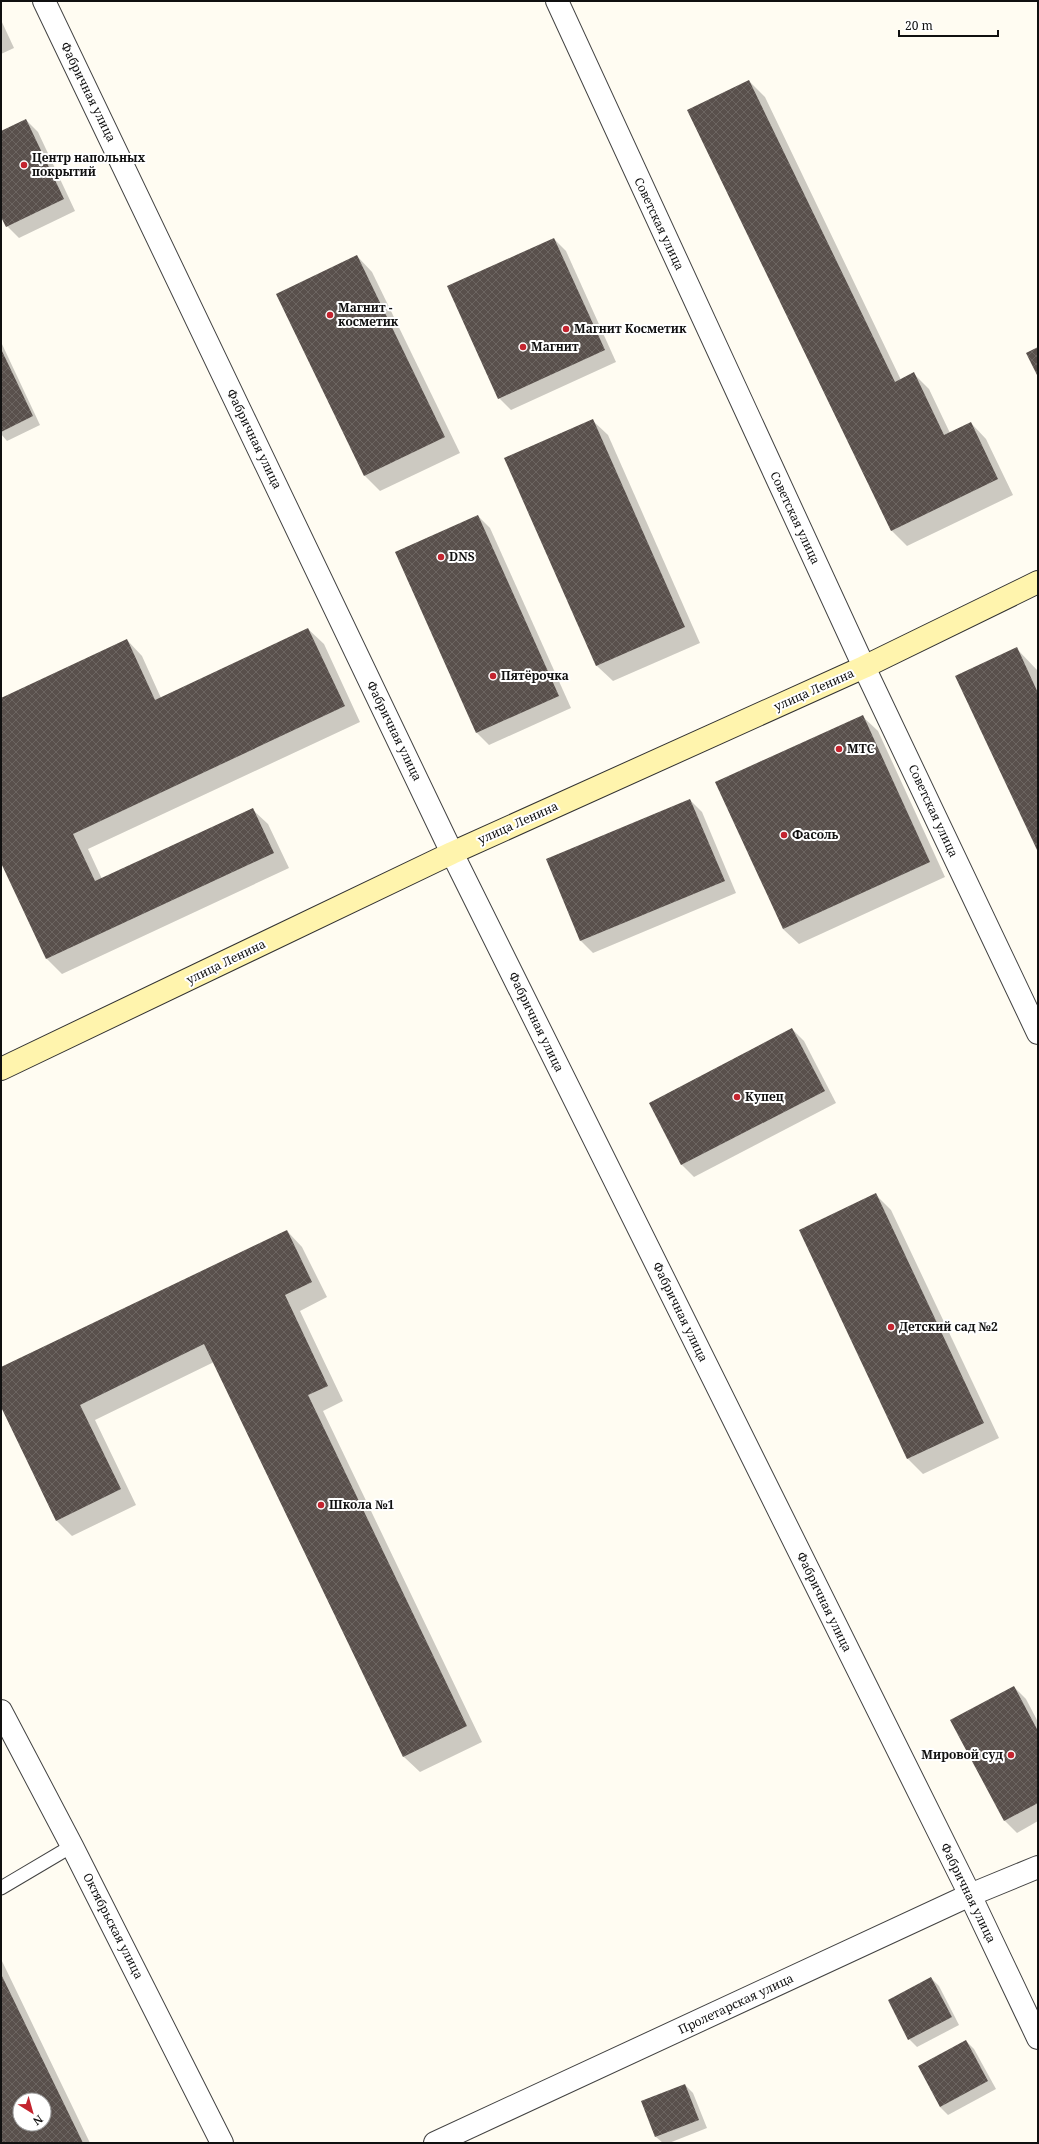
<svg xmlns="http://www.w3.org/2000/svg" width="1039" height="2144" font-family="'Noto Serif',serif">
<defs>
<pattern id="building-cross-hatch" width="8" height="8" patternUnits="userSpaceOnUse"><rect width="8" height="8" fill="#59504c"/><path d="M0 0l8 8M0 8l8-8" fill="none" stroke="#6c6561"/></pattern>
</defs>
<rect width="100%" height="100%" fill="#fffcf2"/>
<g fill="#0003" fill-rule="evenodd">
<path d="M 1,20 L 14,48 L 1,54 Z"/>
<path d="M 749,81 L 765,97 L 901,380 L 914,374 L 929,389 L 950,433 L 971,423 L 986,439 L 1013,495 L 907,546 L 891,530 Z"/>
<path d="M 26,120 L 38,132 L 75,211 L 19,238 L 7,226 L 1,214 L 1,132 Z"/>
<path d="M 554,239 L 566,251 L 616,362 L 511,410 L 499,398 Z"/>
<path d="M 357,256 L 372,272 L 460,453 L 380,491 L 365,476 L 277,295 Z"/>
<path d="M 1,342 L 40,425 L 7,441 L 1,434 Z"/>
<path d="M 592,420 L 608,435 L 700,643 L 613,681 L 597,666 L 505,458 Z"/>
<path d="M 478,516 L 490,528 L 571,708 L 489,745 L 477,733 L 396,552 Z"/>
<path d="M 308,629 L 324,644 L 360,722 L 88,849 L 102,879 L 252,809 L 268,824 L 289,868 L 62,974 L 47,959 L 1,861 L 1,699 L 127,640 L 142,656 L 161,698 Z"/>
<path d="M 1016,648 L 1038,671 L 1038,850 Z"/>
<path d="M 862,716 L 878,731 L 945,877 L 799,944 L 783,929 Z"/>
<path d="M 690,800 L 702,812 L 736,893 L 593,953 L 581,941 L 547,859 Z"/>
<path d="M 792,1029 L 804,1041 L 836,1103 L 694,1177 L 682,1165 L 650,1103 Z"/>
<path d="M 876,1195 L 891,1210 L 999,1438 L 923,1474 L 907,1458 Z"/>
<path d="M 287,1231 L 302,1247 L 327,1297 L 300,1311 L 343,1401 L 323,1411 L 482,1742 L 420,1772 L 404,1757 L 214,1362 L 95,1420 L 136,1505 L 72,1536 L 56,1520 L 1,1405 L 1,1369 Z"/>
<path d="M 1014,1687 L 1026,1699 L 1038,1722 L 1038,1821 L 1017,1833 L 1005,1821 L 951,1721 Z"/>
<path d="M 1,1959 L 90,2143 L 1,2143 ZM 20,2100 L 44,2100 L 44,2124 L 20,2124 Z"/>
<path d="M 931,1978 L 939,1986 L 959,2025 L 917,2047 L 909,2039 Z"/>
<path d="M 966,2041 L 974,2049 L 996,2089 L 948,2115 L 940,2107 Z"/>
<path d="M 685,2085 L 693,2093 L 707,2128 L 669,2143 L 663,2143 L 656,2137 L 642,2102 Z"/>
</g>
<g fill="url(#building-cross-hatch)" fill-rule="evenodd">
<path d="M 749,80 L 895,382 L 914,372 L 944,435 L 971,422 L 998,479 L 891,531 L 687,110 Z"/>
<path d="M 26,119 L 64,199 L 6,227 L 1,217 L 1,131 Z"/>
<path d="M 554,238 L 605,350 L 498,399 L 447,286 Z"/>
<path d="M 357,255 L 445,437 L 364,476 L 276,294 Z"/>
<path d="M 1038,347 L 1038,377 L 1026,353 Z"/>
<path d="M 1,349 L 33,416 L 1,432 Z"/>
<path d="M 593,419 L 685,627 L 596,666 L 504,458 Z"/>
<path d="M 478,515 L 559,696 L 476,733 L 395,552 Z"/>
<path d="M 308,628 L 345,706 L 73,834 L 95,881 L 253,808 L 274,853 L 46,959 L 1,863 L 1,698 L 127,639 L 155,700 Z"/>
<path d="M 1017,647 L 1038,693 L 1038,852 L 955,676 Z"/>
<path d="M 863,715 L 930,862 L 783,929 L 715,782 Z"/>
<path d="M 690,799 L 725,881 L 580,941 L 546,859 Z"/>
<path d="M 792,1028 L 825,1091 L 681,1165 L 649,1103 Z"/>
<path d="M 876,1193 L 984,1423 L 907,1459 L 799,1230 Z"/>
<path d="M 287,1230 L 312,1282 L 285,1295 L 328,1386 L 308,1395 L 467,1726 L 403,1757 L 204,1344 L 80,1405 L 121,1489 L 56,1521 L 1,1407 L 1,1367 Z"/>
<path d="M 1014,1686 L 1038,1731 L 1038,1803 L 1004,1821 L 950,1720 Z"/>
<path d="M 1,1974 L 83,2143 L 1,2143 ZM 20,2100 L 44,2100 L 44,2124 L 20,2124 Z"/>
<path d="M 931,1977 L 952,2017 L 908,2040 L 888,2000 Z"/>
<path d="M 966,2040 L 988,2081 L 940,2107 L 918,2066 Z"/>
<path d="M 685,2084 L 699,2120 L 655,2137 L 641,2101 Z"/>
</g>
<g fill="none" stroke-linecap="round" stroke-linejoin="round">
<g stroke="#434343" stroke-width="15">
<path id="lane" d="M 1,1888 L 72,1846"/>
</g>
<g stroke="#434343" stroke-width="24">
<g id="street">
<path d="M 44,1 L 452,853 L 970,1895 L 1038,2038"/>
<path d="M 557,1 L 864,667 L 1038,1033"/>
<path d="M 1,1711 L 72,1846 L 222,2143"/>
<path d="M 435,2143 L 970,1895 L 1038,1867"/>
</g>
</g>
<g stroke="#323232" stroke-width="24">
<path id="secondary" d="M 1,1069 L 452,853 L 864,667 L 1038,582"/>
</g>
<use href="#lane" stroke="#fff" stroke-width="13"/>
<use href="#street" stroke="#fff" stroke-width="22"/>
<use href="#secondary" stroke="#fff4ad" stroke-width="22"/>
</g>
<g fill="#c3242f" stroke="#fff" stroke-width="1.5">
<circle cx="24" cy="165" r="4"/>
<circle cx="330" cy="315" r="4"/>
<circle cx="566" cy="329" r="4"/>
<circle cx="523" cy="347" r="4"/>
<circle cx="441" cy="557" r="4"/>
<circle cx="493" cy="676" r="4"/>
<circle cx="839" cy="749" r="4"/>
<circle cx="784" cy="835" r="4"/>
<circle cx="737" cy="1097" r="4"/>
<circle cx="891" cy="1327" r="4"/>
<circle cx="321" cy="1505" r="4"/>
<circle cx="1011" cy="1755" r="4"/>
</g>
<g text-anchor="middle" stroke-width="4" stroke-linejoin="round" paint-order="stroke">
<g font-size="12" fill="#101010" stroke="#fff">
<text transform="translate(88 92) rotate(64)" y="4">Фабричная улица</text>
<text transform="translate(659 224) rotate(65)" y="4">Советская улица</text>
<text transform="translate(254 439) rotate(64)" y="4">Фабричная улица</text>
<text transform="translate(795 518) rotate(65)" y="4">Советская улица</text>
<text transform="translate(814 690) rotate(-24)" y="4">улица Ленина</text>
<text transform="translate(394 731) rotate(64)" y="4">Фабричная улица</text>
<text transform="translate(933 811) rotate(65)" y="4">Советская улица</text>
<text transform="translate(518 823) rotate(-24)" y="4">улица Ленина</text>
<text transform="translate(226 962) rotate(-26)" y="4">улица Ленина</text>
<text transform="translate(536 1022) rotate(64)" y="4">Фабричная улица</text>
<text transform="translate(680 1312) rotate(64)" y="4">Фабричная улица</text>
<text transform="translate(824 1602) rotate(64)" y="4">Фабричная улица</text>
<text transform="translate(968 1893) rotate(64)" y="4">Фабричная улица</text>
<text transform="translate(113 1926) rotate(63)" y="4">Октябрьская улица</text>
<text transform="translate(736 2004) rotate(-25)" y="4">Пролетарская улица</text>
</g>
<g font-size="12" font-weight="bold" fill="#101010" stroke="#fff" text-anchor="start">
<text x="32" y="162">Центр напольных<tspan x="32" dy="14">покрытий</tspan></text>
<text x="338" y="312">Магнит -<tspan x="338" dy="14">косметик</tspan></text>
<text x="574" y="333">Магнит Косметик</text>
<text x="531" y="351">Магнит</text>
<text x="449" y="561">DNS</text>
<text x="501" y="680">Пятёрочка</text>
<text x="847" y="753">МТС</text>
<text x="792" y="839">Фасоль</text>
<text x="745" y="1101">Купец</text>
<text x="899" y="1331">Детский сад №2</text>
<text x="329" y="1509">Школа №1</text>
<text x="1003" y="1759" text-anchor="end">Мировой суд</text>
</g>
</g>
<rect width="1039" height="2144" fill="none" stroke="#101010" stroke-width="4"/>
<g transform="translate(32 2112) rotate(143)"><circle r="19" fill="#ffffff" stroke="#9f9f9f"/>
<path d="M0-3L7 15L0 10L-7 15Z" fill="#c3242f"/>
<text y="-6" font-size="11" font-weight="bold" text-anchor="middle" fill="#101010">N</text>
</g>
<path d="M899 30v6h99v-6" fill="none" stroke="#101010" stroke-width="2"/>
<text x="905" y="30" font-size="12" fill="#101010" stroke="#ffffff" stroke-width="3" paint-order="stroke">20 m</text>
</svg>
